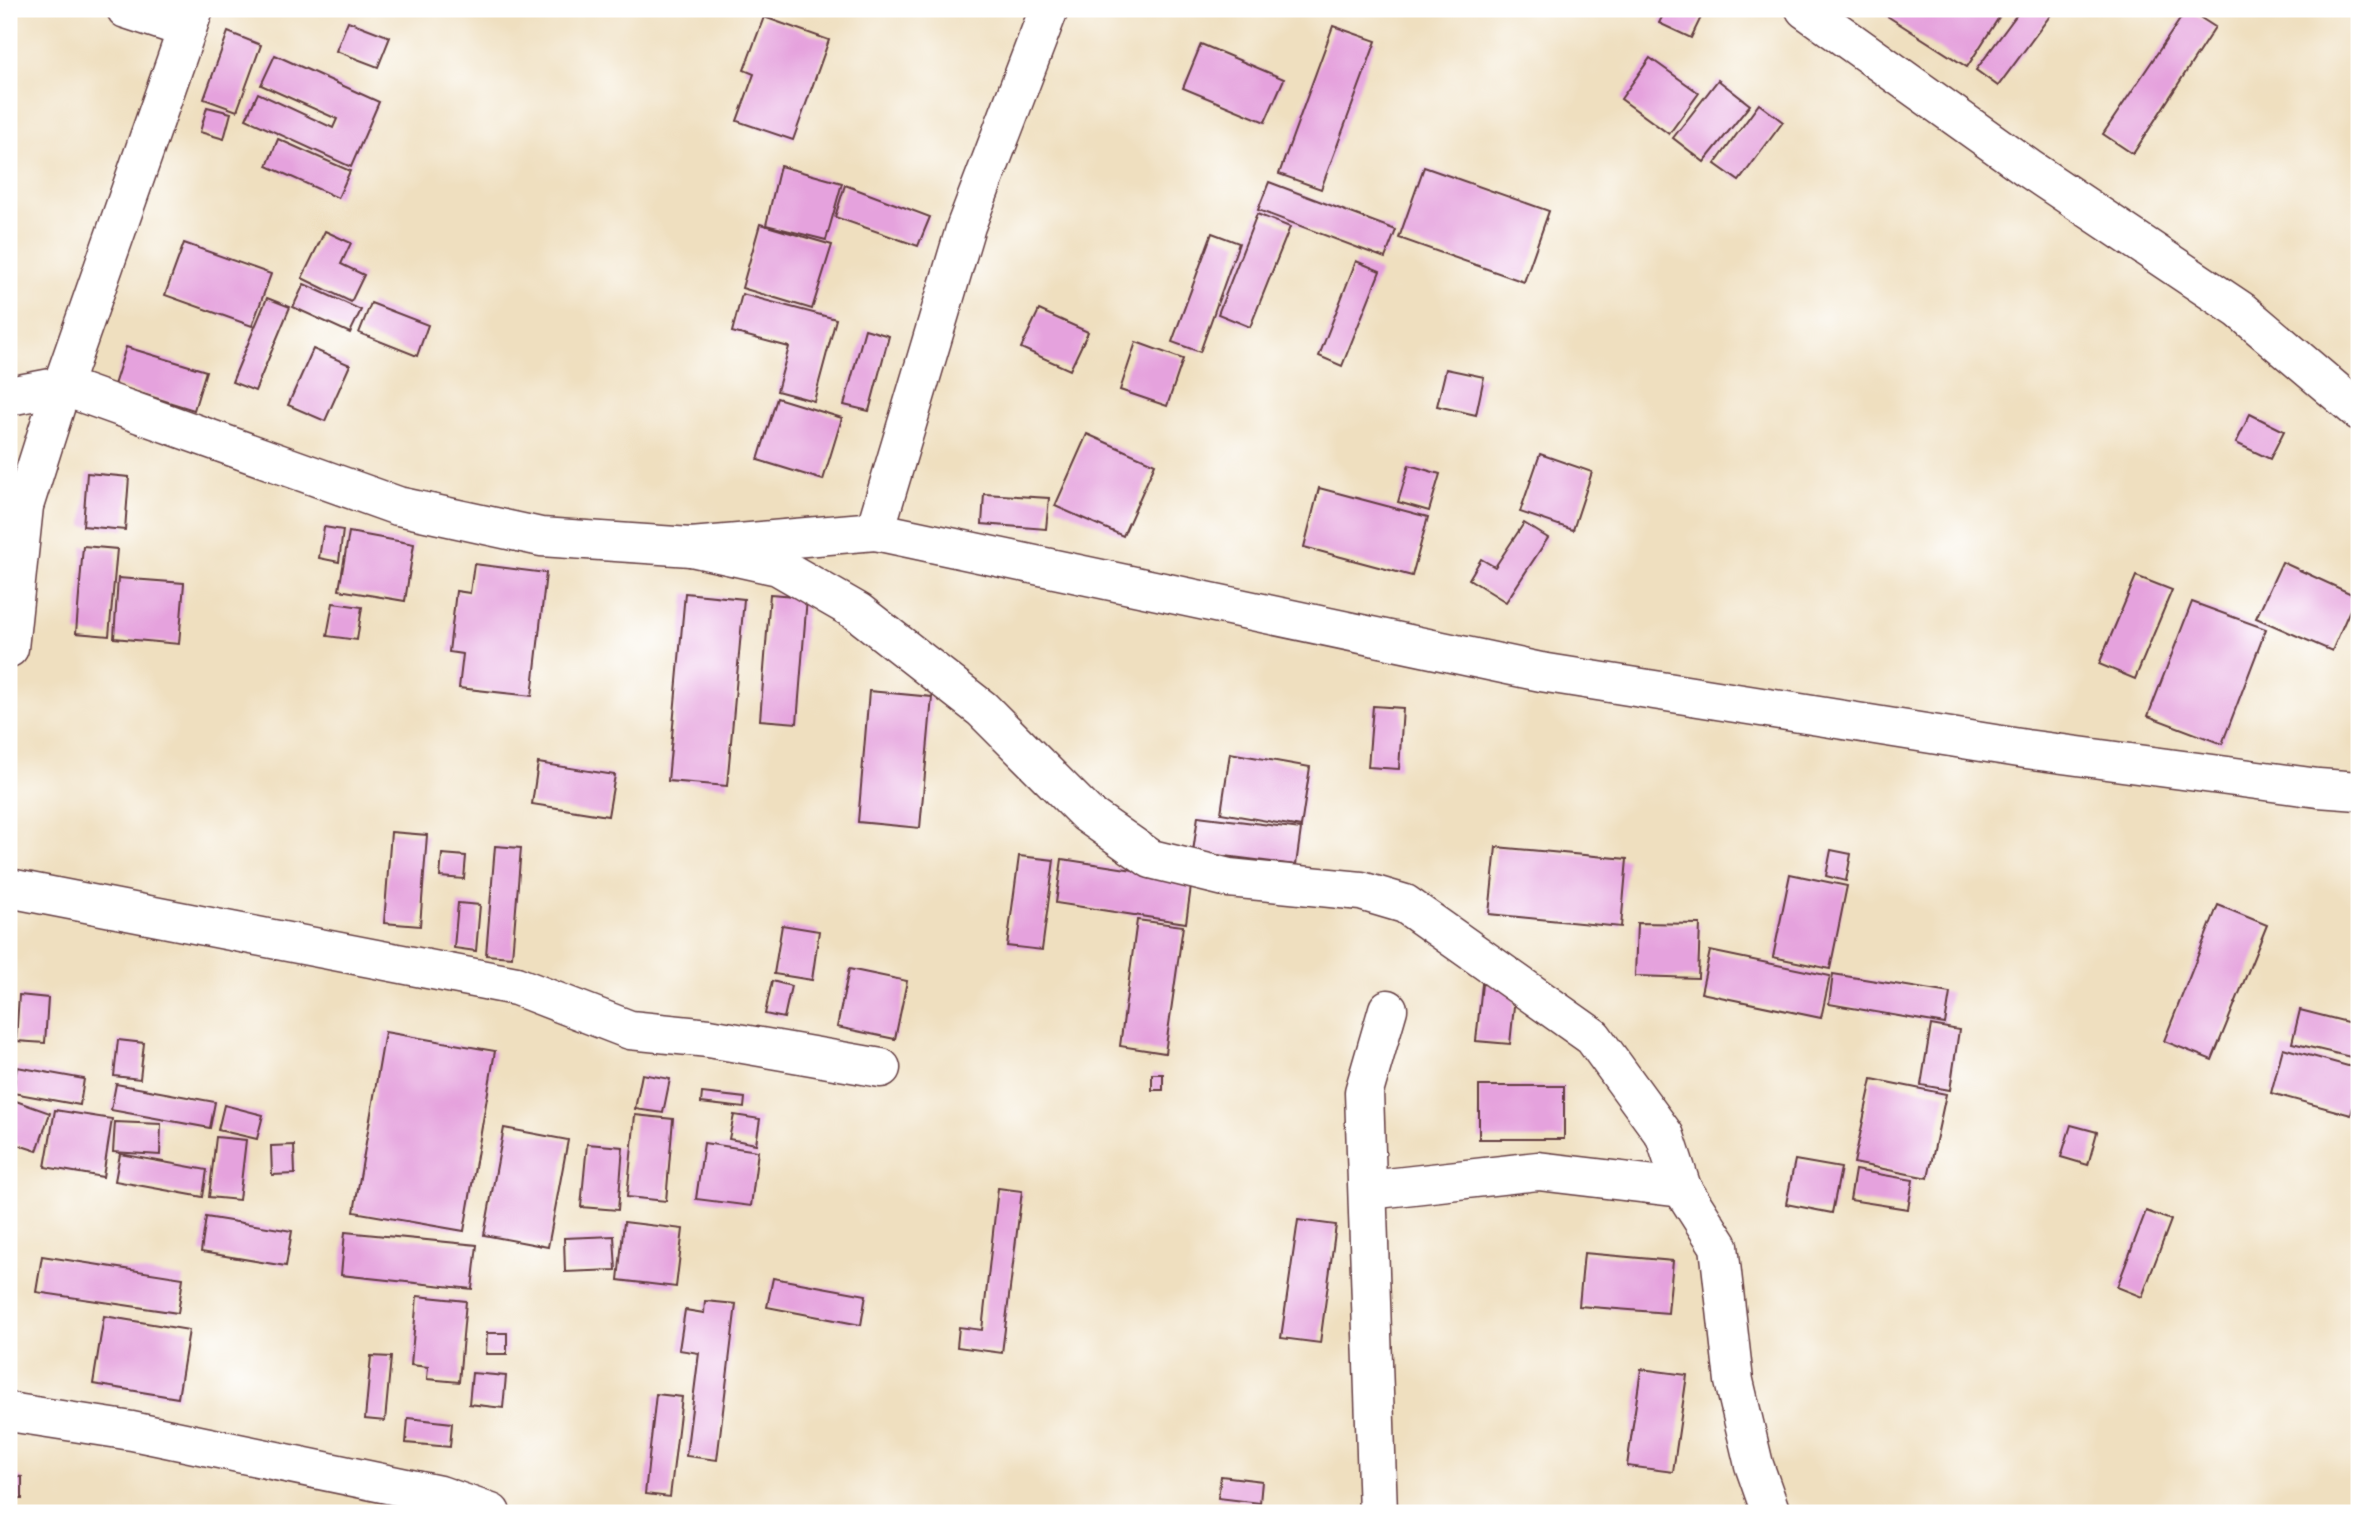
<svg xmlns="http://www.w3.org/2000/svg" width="2368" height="1522" font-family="'Gentium Book Plus',serif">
<rect width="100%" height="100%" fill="#fff"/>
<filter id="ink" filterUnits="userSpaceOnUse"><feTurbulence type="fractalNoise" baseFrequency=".0143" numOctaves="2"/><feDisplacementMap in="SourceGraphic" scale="14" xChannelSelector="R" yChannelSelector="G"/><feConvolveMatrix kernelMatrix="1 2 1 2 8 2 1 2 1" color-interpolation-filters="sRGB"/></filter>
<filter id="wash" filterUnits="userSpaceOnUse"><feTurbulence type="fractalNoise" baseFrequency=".00686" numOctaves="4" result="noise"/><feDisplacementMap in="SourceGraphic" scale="28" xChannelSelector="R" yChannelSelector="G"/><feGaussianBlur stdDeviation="1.57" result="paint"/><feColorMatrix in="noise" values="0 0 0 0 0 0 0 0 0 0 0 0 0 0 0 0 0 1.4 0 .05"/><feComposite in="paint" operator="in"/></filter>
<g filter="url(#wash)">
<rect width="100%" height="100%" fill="#efdfbf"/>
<g id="blocks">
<g fill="#e5a2dd">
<path d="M 1666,9 L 1705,9 L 1691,38 L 1659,23 Z"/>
<path d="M 1887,9 L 2000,9 L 2003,11 L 1967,67 L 1884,14 Z"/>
<path d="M 2021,9 L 2055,9 L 1998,86 L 1976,70 Z"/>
<path d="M 2187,9 L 2215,27 L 2133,154 L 2103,134 Z"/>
<path d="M 764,17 L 829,40 L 793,140 L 737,121 L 754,74 L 744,70 Z"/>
<path d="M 348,21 L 390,37 L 378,67 L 336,51 Z"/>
<path d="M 1333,26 L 1376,41 L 1321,189 L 1279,174 Z"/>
<path d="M 228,32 L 261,45 L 237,111 L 204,99 Z"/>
<path d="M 1201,44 L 1284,79 L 1265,122 L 1183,88 Z"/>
<path d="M 275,55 L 379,102 L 351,167 L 246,119 L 258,93 L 333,128 L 337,119 L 261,85 Z"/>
<path d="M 1650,58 L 1699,93 L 1669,134 L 1621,99 Z"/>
<path d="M 1718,80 L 1750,105 L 1704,162 L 1673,138 Z"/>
<path d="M 1759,104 L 1783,122 L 1739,181 L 1715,164 Z"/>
<path d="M 207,107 L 231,113 L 224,139 L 200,132 Z"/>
<path d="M 278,139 L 350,171 L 338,198 L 267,166 Z"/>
<path d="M 780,166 L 842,183 L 826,240 L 766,225 Z"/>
<path d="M 1424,167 L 1549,211 L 1524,282 L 1399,238 Z"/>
<path d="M 1269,182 L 1396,230 L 1385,258 L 1258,210 Z"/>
<path d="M 845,185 L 930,217 L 918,246 L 835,217 Z"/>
<path d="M 1257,214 L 1290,227 L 1250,327 L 1218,314 Z"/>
<path d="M 760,224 L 832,245 L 812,309 L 742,288 Z"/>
<path d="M 325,231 L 351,243 L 341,264 L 364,275 L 351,302 L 302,278 Z"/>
<path d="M 1212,233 L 1239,243 L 1200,352 L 1172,342 Z"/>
<path d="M 184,243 L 271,274 L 252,326 L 165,295 Z"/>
<path d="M 1356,261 L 1380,271 L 1342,366 L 1319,356 Z"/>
<path d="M 304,284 L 361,310 L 350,333 L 293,307 Z"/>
<path d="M 742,294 L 836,319 L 814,401 L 777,391 L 789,347 L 732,332 Z"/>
<path d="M 267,298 L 290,307 L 255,391 L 232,382 Z"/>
<path d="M 371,303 L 428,325 L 417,356 L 359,333 Z"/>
<path d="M 1039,310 L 1088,332 L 1070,370 L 1021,348 Z"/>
<path d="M 865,329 L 889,336 L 869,411 L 844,405 Z"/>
<path d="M 1136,342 L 1183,359 L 1167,406 L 1120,390 Z"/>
<path d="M 126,347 L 206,371 L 194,410 L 114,385 Z"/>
<path d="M 313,349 L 350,365 L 325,421 L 288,405 Z"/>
<path d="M 1446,369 L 1484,377 L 1476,415 L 1437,406 Z"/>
<path d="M 777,398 L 842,418 L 823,480 L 758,460 Z"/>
<path d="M 2250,414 L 2284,431 L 2270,459 L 2236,443 Z"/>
<path d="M 1087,434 L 1155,464 L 1123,536 L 1055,506 Z"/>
<path d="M 1540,454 L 1592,472 L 1573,530 L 1520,512 Z"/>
<path d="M 1409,465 L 1440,474 L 1429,511 L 1398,502 Z"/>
<path d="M 87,473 L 129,477 L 125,530 L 83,526 Z"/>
<path d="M 1319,488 L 1428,517 L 1412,576 L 1304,547 Z"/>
<path d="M 984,494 L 1049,498 L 1046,529 L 982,524 Z"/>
<path d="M 1524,523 L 1548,538 L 1506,602 L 1469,579 L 1481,559 L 1495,567 Z"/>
<path d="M 324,527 L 343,530 L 339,562 L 319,558 Z"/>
<path d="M 349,532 L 414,544 L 405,601 L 339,590 Z"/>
<path d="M 83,546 L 117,549 L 109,636 L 76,633 Z"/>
<path d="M 2282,562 L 2356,596 L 2332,651 L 2256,618 Z"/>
<path d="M 474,564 L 546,573 L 532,696 L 459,688 L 463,654 L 449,652 L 456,591 L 470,593 Z"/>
<path d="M 2136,576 L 2172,590 L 2135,679 L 2099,664 Z"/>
<path d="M 118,578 L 184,583 L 179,644 L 114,638 Z"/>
<path d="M 685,593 L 744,599 L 727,786 L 668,781 Z"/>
<path d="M 770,594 L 807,597 L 797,723 L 760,720 Z"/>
<path d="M 2192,602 L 2266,629 L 2222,744 L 2148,716 Z"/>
<path d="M 333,603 L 362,607 L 357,640 L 327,636 Z"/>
<path d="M 869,691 L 932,697 L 920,828 L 858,822 Z"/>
<path d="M 1373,706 L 1403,708 L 1399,769 L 1368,767 Z"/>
<path d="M 1230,753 L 1310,767 L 1301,827 L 1221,813 Z"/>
<path d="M 538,763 L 615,775 L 608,816 L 532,804 Z"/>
<path d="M 1198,816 L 1301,829 L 1296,865 L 1193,852 Z"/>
<path d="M 391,832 L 427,835 L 420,926 L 384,923 Z"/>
<path d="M 495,846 L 521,848 L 512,957 L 486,955 Z"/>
<path d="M 1496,847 L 1627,859 L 1621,927 L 1489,914 Z"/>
<path d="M 1831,850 L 1851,854 L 1846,881 L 1826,876 Z"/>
<path d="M 442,854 L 466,856 L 464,879 L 440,877 Z"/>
<path d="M 1019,856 L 1054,860 L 1042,950 L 1007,946 Z"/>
<path d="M 1062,859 L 1192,879 L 1186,923 L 1056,903 Z"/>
<path d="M 1790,874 L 1847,886 L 1830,969 L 1773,957 Z"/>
<path d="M 458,903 L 480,905 L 476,951 L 454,948 Z"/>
<path d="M 2218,905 L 2267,925 L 2212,1060 L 2164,1041 Z"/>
<path d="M 1137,920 L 1183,926 L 1165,1053 L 1120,1046 Z"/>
<path d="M 1637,923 L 1700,924 L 1698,978 L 1635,976 Z"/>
<path d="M 782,925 L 819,931 L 812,980 L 774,974 Z"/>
<path d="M 1710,951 L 1830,976 L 1821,1018 L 1701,993 Z"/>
<path d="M 849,969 L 907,981 L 895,1039 L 837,1027 Z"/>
<path d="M 1833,974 L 1950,993 L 1945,1024 L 1829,1004 Z"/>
<path d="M 772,981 L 791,986 L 784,1018 L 765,1014 Z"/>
<path d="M 1482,984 L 1516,987 L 1510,1044 L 1476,1041 Z"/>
<path d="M 19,995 L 48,998 L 45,1043 L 16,1041 Z"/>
<path d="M 2300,1010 L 2359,1025 L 2359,1059 L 2292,1043 Z"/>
<path d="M 1931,1025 L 1959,1030 L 1950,1090 L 1921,1085 Z"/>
<path d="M 385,1032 L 495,1051 L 464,1231 L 354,1212 Z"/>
<path d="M 118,1040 L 144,1043 L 140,1079 L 114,1076 Z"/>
<path d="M 2283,1048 L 2359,1069 L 2359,1084 L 2351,1115 L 2271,1093 Z"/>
<path d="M 17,1067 L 84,1079 L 80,1105 L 13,1093 Z"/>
<path d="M 642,1074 L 670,1079 L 663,1113 L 635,1109 Z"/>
<rect x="1152" y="1074" width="11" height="16"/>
<path d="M 1872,1079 L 1946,1094 L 1928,1178 L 1854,1163 Z"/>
<path d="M 116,1084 L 215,1102 L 210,1128 L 111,1110 Z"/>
<rect x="1479" y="1086" width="85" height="53"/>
<path d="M 702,1093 L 745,1098 L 744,1108 L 701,1103 Z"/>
<path d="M 13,1100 L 50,1113 L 37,1151 L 9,1142 L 9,1115 Z"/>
<path d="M 224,1105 L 263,1115 L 257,1139 L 218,1130 Z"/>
<path d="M 55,1110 L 112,1119 L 103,1177 L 45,1167 Z"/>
<path d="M 635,1115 L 673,1119 L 666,1201 L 627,1197 Z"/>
<path d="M 734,1115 L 760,1119 L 756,1144 L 729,1139 Z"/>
<path d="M 115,1122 L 161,1124 L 160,1155 L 113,1152 Z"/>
<path d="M 2071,1125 L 2097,1132 L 2088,1165 L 2061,1157 Z"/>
<path d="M 504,1128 L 568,1140 L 548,1247 L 484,1235 Z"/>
<path d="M 216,1137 L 246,1140 L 239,1200 L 209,1197 Z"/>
<path d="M 704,1143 L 758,1151 L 751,1206 L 696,1199 Z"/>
<path d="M 587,1144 L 623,1147 L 618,1210 L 581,1207 Z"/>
<path d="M 294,1145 L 295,1174 L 272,1175 L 271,1146 Z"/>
<path d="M 120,1154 L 207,1170 L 203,1197 L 115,1181 Z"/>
<path d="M 1795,1160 L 1841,1168 L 1832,1213 L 1786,1204 Z"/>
<path d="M 1855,1170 L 1913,1180 L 1908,1209 L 1850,1200 Z"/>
<path d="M 998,1188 L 1022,1191 L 1002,1353 L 957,1347 L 959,1327 L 982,1330 Z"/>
<path d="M 2146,1211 L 2171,1220 L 2142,1297 L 2117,1287 Z"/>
<path d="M 206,1217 L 292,1231 L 286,1266 L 201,1252 Z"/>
<path d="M 1298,1220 L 1336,1225 L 1320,1343 L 1281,1338 Z"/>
<path d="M 624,1222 L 683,1229 L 676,1287 L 618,1280 Z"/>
<path d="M 345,1232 L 477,1245 L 472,1289 L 341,1275 Z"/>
<path d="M 614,1236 L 616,1270 L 565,1272 L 564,1238 Z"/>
<path d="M 1584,1253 L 1673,1261 L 1668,1313 L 1579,1306 Z"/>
<path d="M 42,1256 L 183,1278 L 178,1313 L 36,1292 Z"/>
<path d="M 773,1278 L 866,1295 L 861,1325 L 767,1307 Z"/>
<path d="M 417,1296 L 466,1301 L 459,1382 L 427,1379 L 428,1367 L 411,1365 Z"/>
<path d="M 705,1301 L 736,1304 L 717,1460 L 686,1456 L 699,1353 L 679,1350 L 685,1310 L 704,1313 Z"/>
<path d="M 104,1316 L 189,1330 L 178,1398 L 93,1384 Z"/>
<path d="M 487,1333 L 507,1333 L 507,1354 L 486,1354 Z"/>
<path d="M 371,1356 L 391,1357 L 385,1421 L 365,1419 Z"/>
<path d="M 1641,1369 L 1687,1375 L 1673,1472 L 1627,1466 Z"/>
<path d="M 472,1373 L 506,1376 L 503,1408 L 469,1404 Z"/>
<path d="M 656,1394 L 682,1397 L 670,1497 L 645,1494 Z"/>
<path d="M 408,1418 L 452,1423 L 450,1447 L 406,1443 Z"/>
<path d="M 9,1476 L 22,1477 L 22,1499 L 9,1499 Z"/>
<path d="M 1221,1476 L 1262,1481 L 1260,1503 L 1218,1498 Z"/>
</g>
</g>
</g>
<g filter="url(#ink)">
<use href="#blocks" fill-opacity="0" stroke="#633c41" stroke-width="2"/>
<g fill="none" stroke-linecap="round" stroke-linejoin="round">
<g stroke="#633c41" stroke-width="41">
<g id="street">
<path d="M 126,9 L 187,29"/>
<path d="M 1805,9 L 2028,168 L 2240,310 L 2359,411"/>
<path d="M 9,396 L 62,386 L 398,506 L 541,537 L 691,547 L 875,531 L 966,226 L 1049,9"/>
<path d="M 875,531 L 1541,672 L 2026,749 L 2318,788 L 2359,791"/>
<path d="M 691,547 L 778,566 L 858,612 L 982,709 L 1087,814 L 1151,859 L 1229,878 L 1361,891 L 1405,904 L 1593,1037 L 1665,1136 L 1682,1188 L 1719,1246 L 1734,1381 L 1754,1465 L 1771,1513"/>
<path d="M 9,648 L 24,506 L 62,386 L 194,9"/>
<path d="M 9,888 L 516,986 L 630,1030 L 709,1038 L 881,1068"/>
<path d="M 1369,1190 L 1538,1171 L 1682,1188"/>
<path d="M 9,1412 L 132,1431 L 440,1495 L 491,1513"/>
<path d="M 1378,1513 L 1364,1092 L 1388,1009"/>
</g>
</g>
<use href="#street" stroke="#fff" stroke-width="38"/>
</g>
</g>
<rect width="2368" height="1522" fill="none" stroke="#fff" stroke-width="35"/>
</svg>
